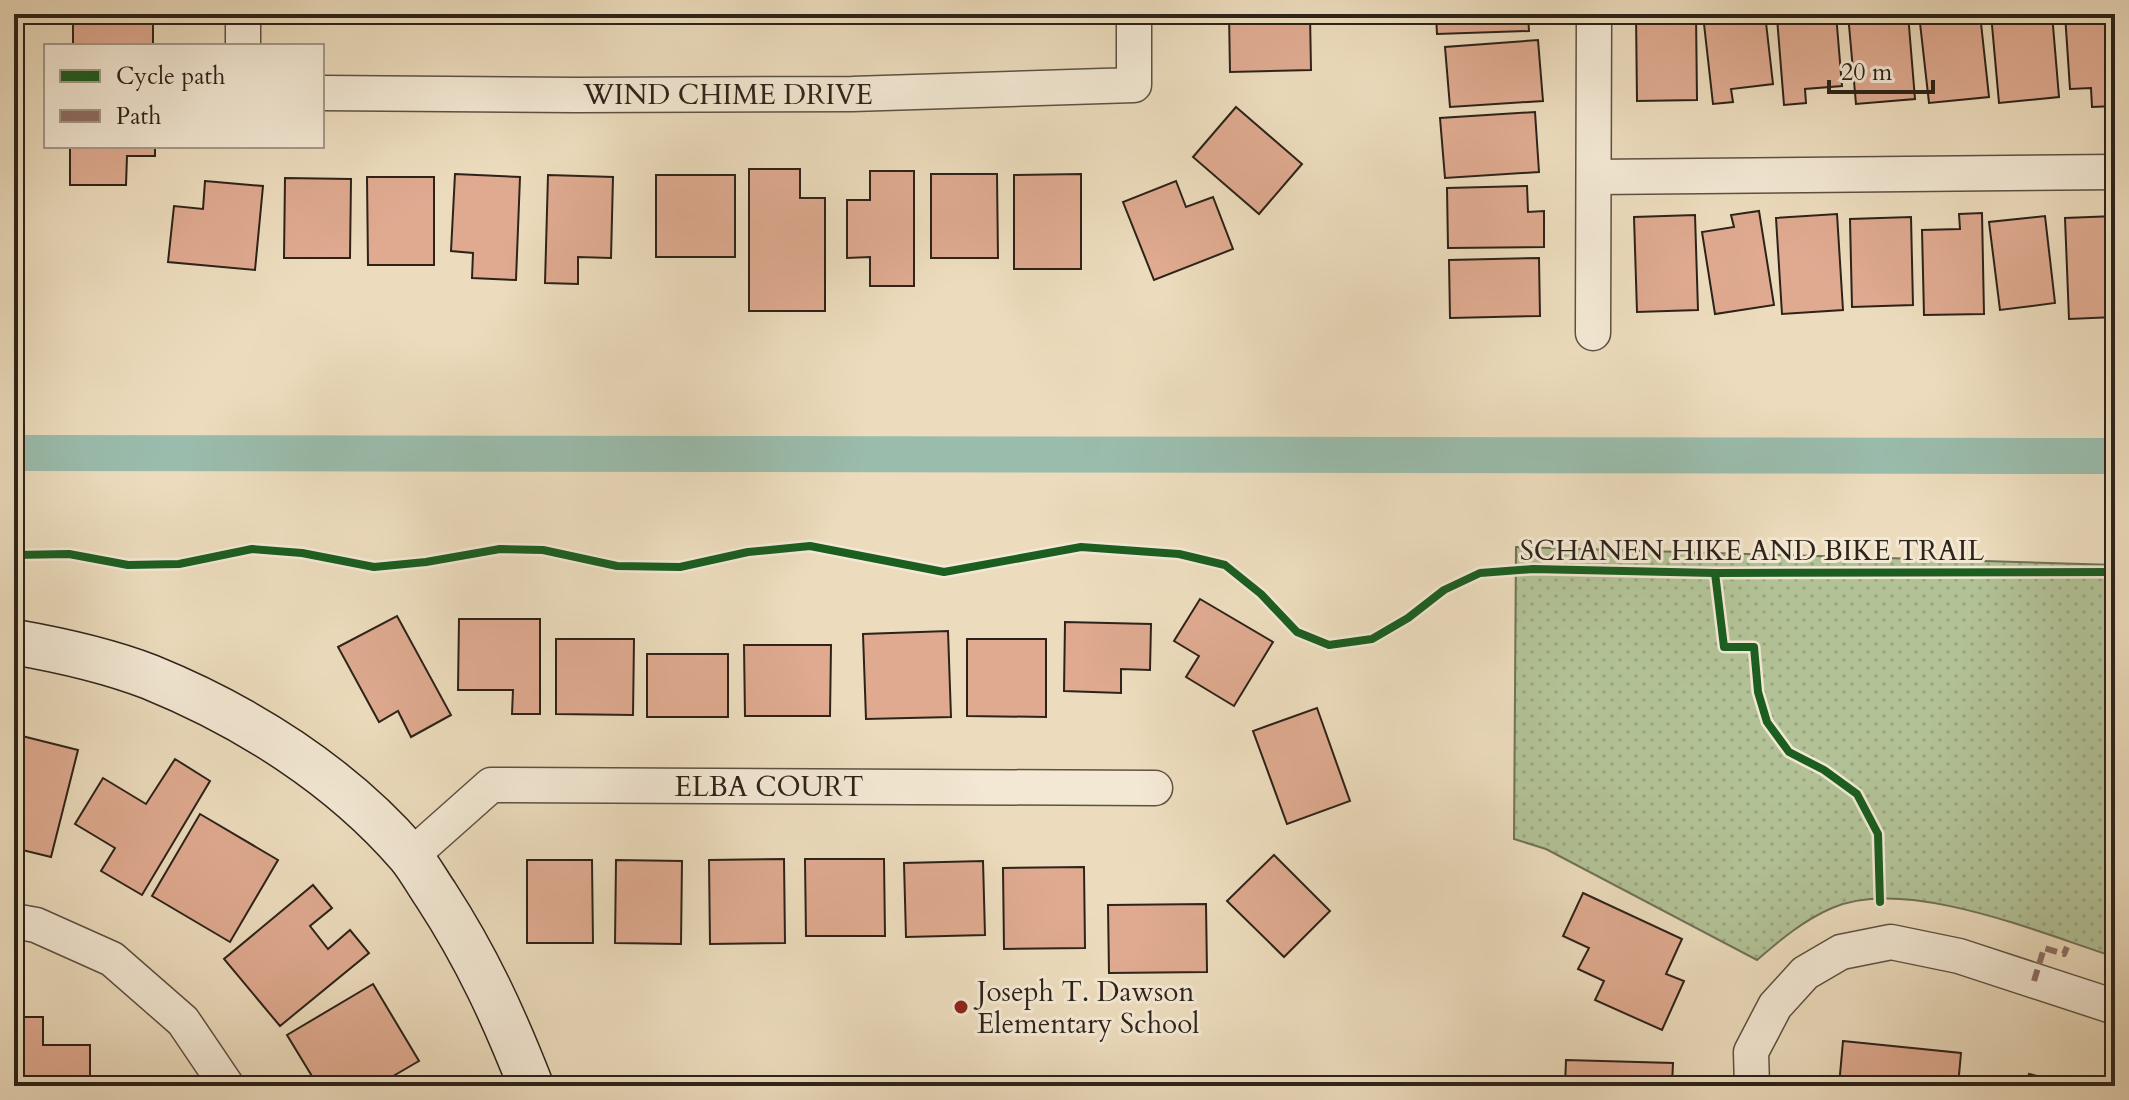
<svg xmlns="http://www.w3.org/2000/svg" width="2129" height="1100" font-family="Cardo,serif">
<defs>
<pattern id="park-dots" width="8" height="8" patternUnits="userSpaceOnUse" patternTransform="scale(2)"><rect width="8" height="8" fill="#b2c296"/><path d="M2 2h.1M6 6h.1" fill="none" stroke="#99a681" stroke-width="1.8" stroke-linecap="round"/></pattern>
</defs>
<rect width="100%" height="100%" fill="#ecdcbd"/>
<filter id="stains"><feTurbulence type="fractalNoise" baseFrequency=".0025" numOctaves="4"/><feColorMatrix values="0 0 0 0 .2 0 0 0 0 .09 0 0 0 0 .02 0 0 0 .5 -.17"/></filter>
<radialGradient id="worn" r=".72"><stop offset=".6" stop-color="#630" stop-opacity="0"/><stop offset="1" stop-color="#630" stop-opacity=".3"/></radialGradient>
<path fill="url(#park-dots)" stroke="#707258" stroke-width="2" d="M 1516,547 L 2115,565 L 2115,957 C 2040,933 1906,876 1832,908 C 1804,920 1780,940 1757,960 L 1546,849 L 1514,839 Z"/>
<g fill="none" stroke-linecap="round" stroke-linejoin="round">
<path stroke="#9abcac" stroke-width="36" d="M 14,453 L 2115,456"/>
</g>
<g fill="#dfaa90" stroke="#2d2319" stroke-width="2">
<path d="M 303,14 L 369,14 L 369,16 L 303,17 Z"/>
<path d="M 385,14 L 452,14 L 452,15 L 386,18 Z"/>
<path d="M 1229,14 L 1310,14 L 1311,70 L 1230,72 Z"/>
<path d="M 1436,14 L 1528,14 L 1529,31 L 1437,34 Z"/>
<path d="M 1636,14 L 1696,14 L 1697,100 L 1637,101 Z"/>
<path d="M 1714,14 L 1765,14 L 1773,84 L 1731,89 L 1733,102 L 1713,104 L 1703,15 Z"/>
<path d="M 1836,14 L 1842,86 L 1805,89 L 1806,103 L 1784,105 L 1777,18 Z"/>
<path d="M 1848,14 L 1908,14 L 1915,99 L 1856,104 Z"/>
<path d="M 1919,14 L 1980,14 L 1989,97 L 1929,103 Z"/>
<path d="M 1991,14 L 2052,14 L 2059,97 L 1999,103 Z"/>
<path d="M 2065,14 L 2115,14 L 2115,106 L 2092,107 L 2091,88 L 2070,89 Z"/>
<rect x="73" y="18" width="80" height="28"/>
<path d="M 1538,40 L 1543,101 L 1450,107 L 1445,47 Z"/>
<path d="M 1236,107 L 1302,164 L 1259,214 L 1193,157 Z"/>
<path d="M 1535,112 L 1539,172 L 1445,178 L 1440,118 Z"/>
<path d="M 70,146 L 155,146 L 155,156 L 127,156 L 126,185 L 70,185 Z"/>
<path d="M 749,169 L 800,169 L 800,198 L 825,198 L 825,311 L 749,311 Z"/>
<path d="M 870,171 L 914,171 L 914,286 L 870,286 L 870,257 L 847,258 L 847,200 L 870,200 Z"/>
<path d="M 455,174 L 520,177 L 516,280 L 472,278 L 473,253 L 451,251 Z"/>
<path d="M 931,174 L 997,174 L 998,258 L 931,258 Z"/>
<path d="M 1081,174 L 1081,269 L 1014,269 L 1014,175 Z"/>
<path d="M 548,175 L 613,177 L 611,258 L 578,257 L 578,284 L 545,283 Z"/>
<rect x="656" y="175" width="79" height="82"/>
<path d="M 367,177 L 434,177 L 434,265 L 368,265 Z"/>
<path d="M 285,178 L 351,179 L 350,258 L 284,258 Z"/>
<path d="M 205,181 L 263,186 L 255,270 L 168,262 L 174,206 L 203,209 Z"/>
<path d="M 1176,181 L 1186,207 L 1213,197 L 1233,249 L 1154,280 L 1123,202 Z"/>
<path d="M 1527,186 L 1528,212 L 1544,211 L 1544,247 L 1448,248 L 1447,188 Z"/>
<path d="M 1759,211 L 1774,305 L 1715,314 L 1702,232 L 1734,227 L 1731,215 Z"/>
<path d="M 1982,213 L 1984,314 L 1924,315 L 1922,230 L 1960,229 L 1959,214 Z"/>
<path d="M 1837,214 L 1843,310 L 1782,314 L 1776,218 Z"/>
<path d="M 1695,215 L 1698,310 L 1637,312 L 1634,217 Z"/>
<path d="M 2045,216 L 2055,303 L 2000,310 L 1989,222 Z"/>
<path d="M 2115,216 L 2115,317 L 2069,319 L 2065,218 Z"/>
<path d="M 1911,217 L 1913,305 L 1852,307 L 1850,219 Z"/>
<path d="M 1539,258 L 1540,316 L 1450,318 L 1449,260 Z"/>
<path d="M 1200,599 L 1273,642 L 1234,706 L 1186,677 L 1199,656 L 1174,641 Z"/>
<path d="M 397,616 L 451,715 L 411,737 L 398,711 L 379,722 L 338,647 Z"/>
<path d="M 459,619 L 540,619 L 540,714 L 512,714 L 513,690 L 458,690 Z"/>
<path d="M 1065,622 L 1151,624 L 1150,670 L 1121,669 L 1121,693 L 1064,691 Z"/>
<path d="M 948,631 L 951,717 L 866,719 L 863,634 Z"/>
<path d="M 556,639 L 634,639 L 633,715 L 556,714 Z"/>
<path d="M 967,639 L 1046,639 L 1046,717 L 967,716 Z"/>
<path d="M 744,645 L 831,645 L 830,716 L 745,716 Z"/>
<rect x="647" y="654" width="81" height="63"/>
<path d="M 1317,708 L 1350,801 L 1287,824 L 1253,731 Z"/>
<path d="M 14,734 L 78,750 L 51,857 L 14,848 Z"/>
<path d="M 175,759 L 210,781 L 142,895 L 101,871 L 115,848 L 75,824 L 103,778 L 146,804 Z"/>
<path d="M 200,814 L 278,860 L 230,942 L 152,896 Z"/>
<path d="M 1274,855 L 1330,911 L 1284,957 L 1227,901 Z"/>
<path d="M 784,859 L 785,943 L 710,944 L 709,860 Z"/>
<path d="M 805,859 L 884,859 L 885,936 L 806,936 Z"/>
<path d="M 527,860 L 592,860 L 593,943 L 527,943 Z"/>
<path d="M 616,860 L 682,861 L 681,944 L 615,943 Z"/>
<path d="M 983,861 L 985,935 L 906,937 L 904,863 Z"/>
<path d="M 1084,867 L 1085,948 L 1004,949 L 1003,868 Z"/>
<path d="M 313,885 L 332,908 L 310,926 L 328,949 L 350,930 L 369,953 L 280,1026 L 224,959 Z"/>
<path d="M 1583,893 L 1682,939 L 1666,974 L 1684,981 L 1662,1030 L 1595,1000 L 1604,981 L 1578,969 L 1589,948 L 1563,936 Z"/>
<path d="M 1206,904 L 1207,972 L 1109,973 L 1108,905 Z"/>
<path d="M 373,984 L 419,1061 L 376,1086 L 318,1086 L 287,1035 Z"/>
<path d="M 14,1017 L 43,1017 L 43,1045 L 90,1045 L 90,1086 L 14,1086 Z"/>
<path d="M 1843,1041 L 1961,1053 L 1958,1086 L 1839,1086 Z"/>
<path d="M 1566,1060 L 1673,1063 L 1672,1086 L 1565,1086 Z"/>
<path d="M 2029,1074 L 2082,1086 L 2027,1086 Z"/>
</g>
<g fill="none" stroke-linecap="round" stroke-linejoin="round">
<g stroke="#5d5142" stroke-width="37">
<g id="street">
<path d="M 243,14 L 243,46"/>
<path d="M 322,93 L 576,95 L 852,94 L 1134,85 L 1134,14"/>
<path d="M 1594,177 L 2115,172"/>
<path d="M 1593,333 L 1594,14"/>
<path d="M 410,857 L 491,785 L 1155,788"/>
<path d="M 14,921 L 36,925 L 112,959 L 183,1021 L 227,1086"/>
<path d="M 1752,1086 L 1751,1052 L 1775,1006 L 1805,973 L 1841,952 L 1891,942 L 1959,956 L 2115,1007"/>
</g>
</g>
<g stroke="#2d2319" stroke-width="47">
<path id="secondary" d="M 14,642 C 60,650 106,660 150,677 C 246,716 341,776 409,855 C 419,867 427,882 436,895 C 477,958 504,1017 531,1086"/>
</g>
<use href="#street" stroke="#f3e8d4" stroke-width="34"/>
<use href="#secondary" stroke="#f3e8d4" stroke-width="44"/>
<path stroke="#8d6e63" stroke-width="6" stroke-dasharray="12 6" stroke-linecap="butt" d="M 2034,981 L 2044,948 L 2064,954 L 2067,947"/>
<g stroke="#f3e8d4" stroke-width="13">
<g id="cycleway">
<path d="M 14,555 L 69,554 L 128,565 L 179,564 L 252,549 L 302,553 L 374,567 L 426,562 L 500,549 L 543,550 L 617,566 L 680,567 L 748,552 L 810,546 L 944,572 L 1081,547 L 1179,554 L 1225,565 L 1261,594 L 1297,632 L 1329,645 L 1372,639 L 1408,618 L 1444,590 L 1480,573 L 1533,569 L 1715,573 L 2115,572"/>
<path d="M 1715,573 L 1724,647 L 1754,647 L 1758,692 L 1767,722 L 1789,752 L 1824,770 L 1857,794 L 1878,834 L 1880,902"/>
</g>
</g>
<use href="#cycleway" stroke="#1b5e20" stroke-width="8"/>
</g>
<circle fill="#8f2418" stroke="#f3e8d4" stroke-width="3" cx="961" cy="1007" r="8"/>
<g text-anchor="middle" stroke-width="6" stroke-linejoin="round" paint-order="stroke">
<g font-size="28" fill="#2d2319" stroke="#f3e8d4">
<text x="728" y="104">WIND CHIME DRIVE</text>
<text x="1752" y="560">SCHANEN HIKE AND BIKE TRAIL</text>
<text x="769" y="796">ELBA COURT</text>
</g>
<g font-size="28" fill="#2d2319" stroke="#f3e8d4" text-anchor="start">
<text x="977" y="1001">Joseph T. Dawson<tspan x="977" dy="32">Elementary School</tspan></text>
</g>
</g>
<rect width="2129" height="1100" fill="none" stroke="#ecdcbd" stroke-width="48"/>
<rect x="16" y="16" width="2097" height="1068" fill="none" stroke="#2d2319" stroke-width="4"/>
<rect x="24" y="24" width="2081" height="1052" fill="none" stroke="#2d2319" stroke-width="2"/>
<rect x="44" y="44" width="280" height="104" fill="#f3e8d4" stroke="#a49989" stroke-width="2"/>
<rect x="60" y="70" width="40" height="12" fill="#1b5e20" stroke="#a49989" stroke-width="2"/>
<text x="116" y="84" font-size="24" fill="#2d2319">Cycle path</text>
<rect x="60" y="110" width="40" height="12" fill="#8d6e63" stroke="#a49989" stroke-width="2"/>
<text x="116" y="124" font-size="24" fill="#2d2319">Path</text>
<path d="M1829 80v12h104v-12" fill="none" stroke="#2d2319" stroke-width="4"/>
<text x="1841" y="80" font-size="24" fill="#2d2319" stroke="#f3e8d4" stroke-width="6" paint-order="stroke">20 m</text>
<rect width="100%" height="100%" filter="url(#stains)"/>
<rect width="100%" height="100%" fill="url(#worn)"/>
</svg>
